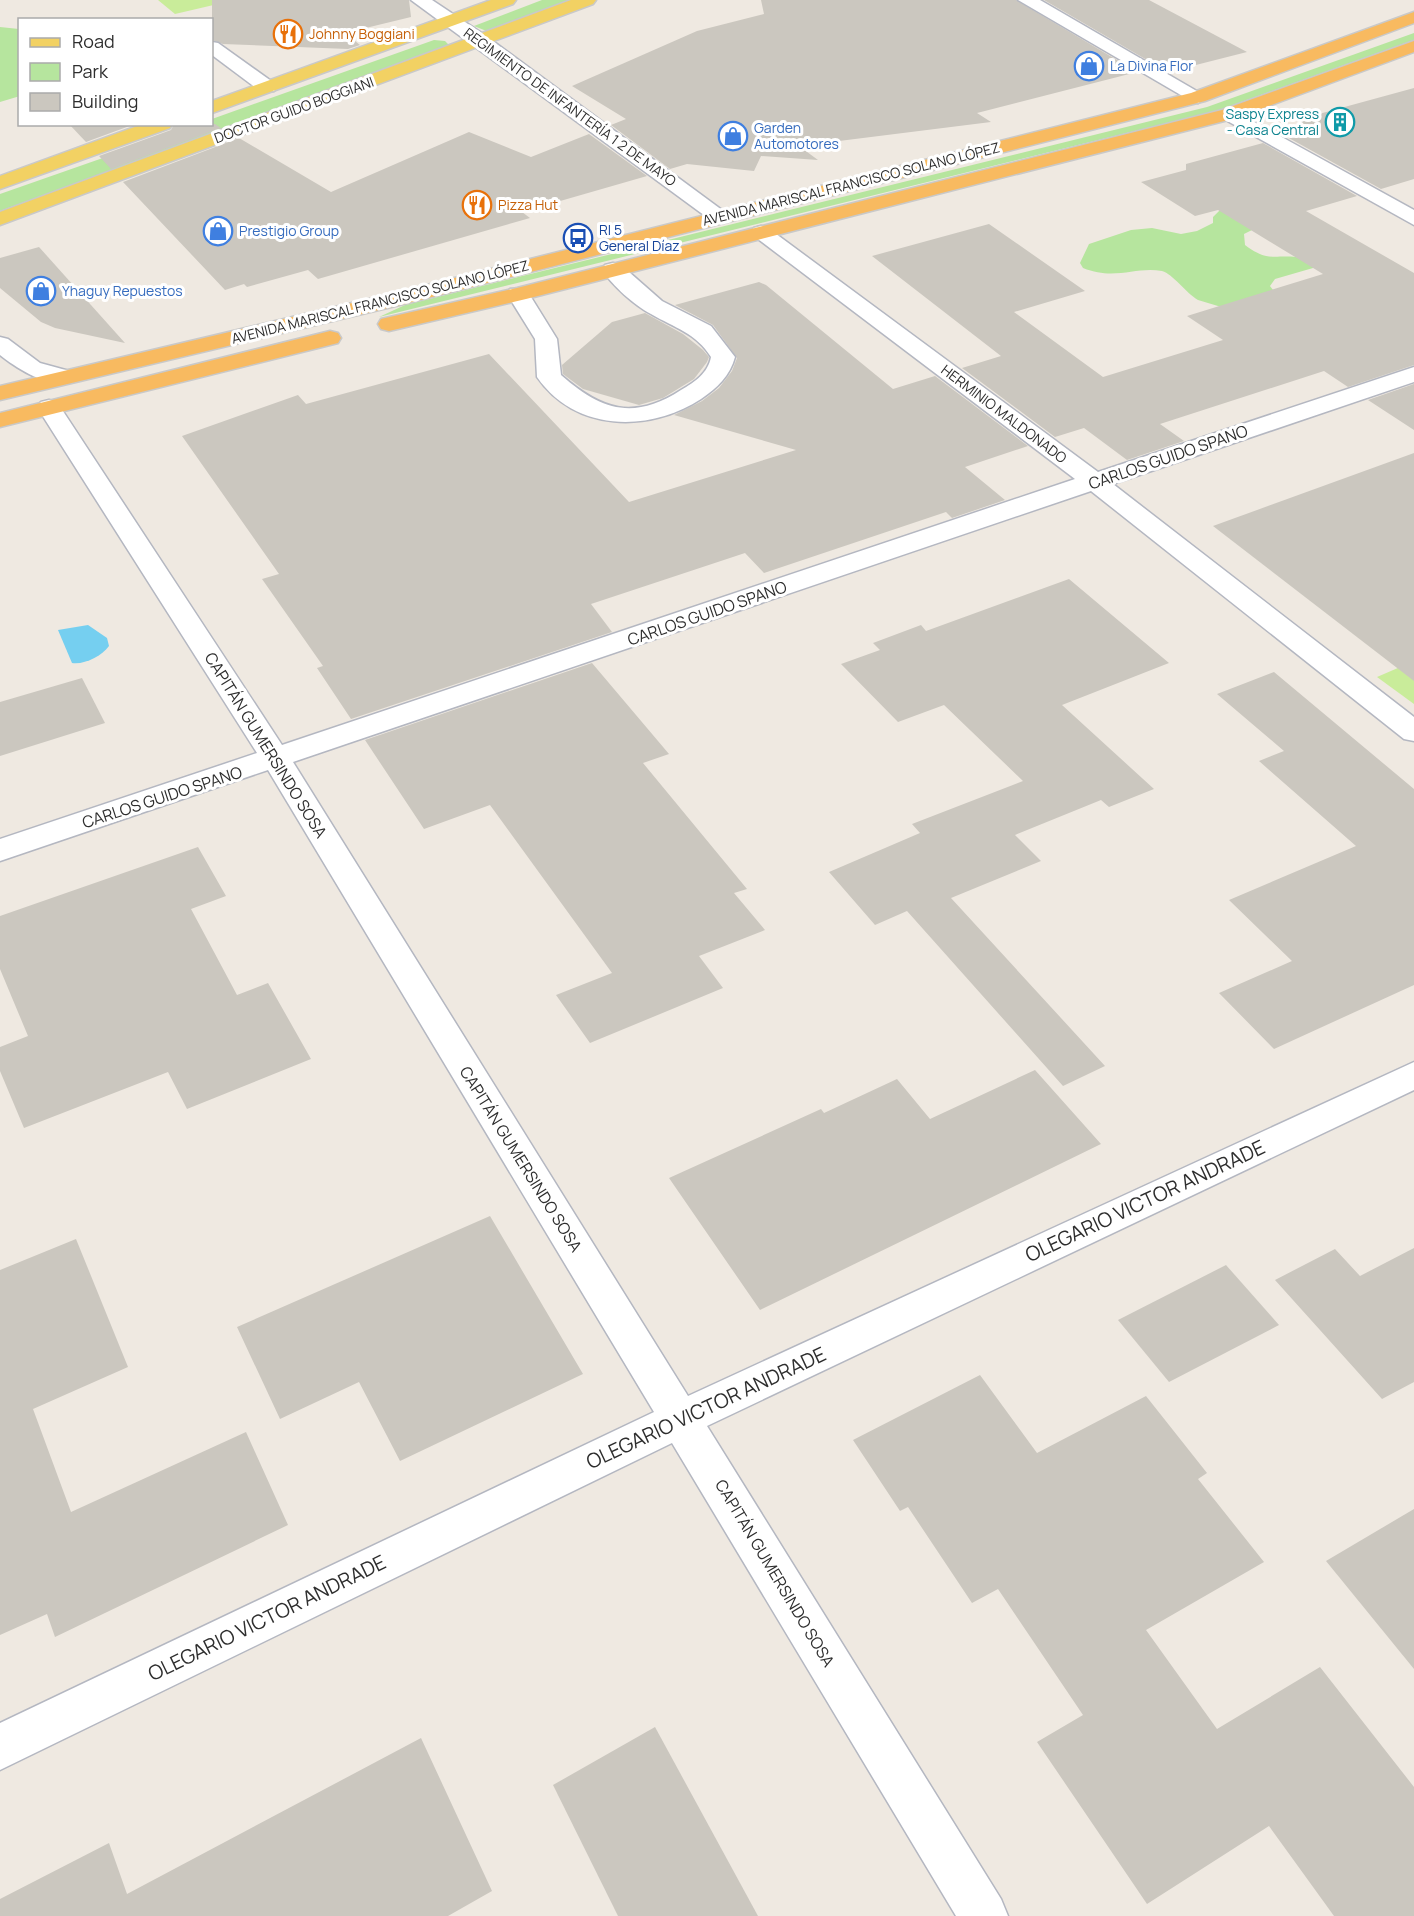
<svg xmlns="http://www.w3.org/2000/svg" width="1414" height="1916" font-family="Manrope,sans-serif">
<rect width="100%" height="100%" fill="#efe9e1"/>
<g fill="#b6e59e">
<path d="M 542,0 L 579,0 L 489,32 L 474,26 Z"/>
<path d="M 0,27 L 19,29 L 20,96 L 0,102 Z"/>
<path d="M 1414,33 L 1414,40 L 1216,111 L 379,317 L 405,305 L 1207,107 Z"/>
<path d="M 434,40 L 445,41 L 450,46 L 0,211 L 0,194 L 197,125 L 212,124 L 212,119 Z"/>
<path d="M 1223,207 L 1260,226 L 1244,234 L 1245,245 C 1268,262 1272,255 1296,257 C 1302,257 1309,262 1314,264 L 1313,268 L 1275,279 L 1270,286 L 1273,290 L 1414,329 L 1414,365 L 1198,300 C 1186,293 1173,274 1162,271 C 1136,266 1115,281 1083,268 L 1080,263 L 1089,244 L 1131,230 L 1152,228 L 1181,234 L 1197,231 L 1213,223 L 1213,217 Z"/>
</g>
<g fill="#c9ec9a">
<path d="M 158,0 L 235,0 L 175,14 Z"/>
<path d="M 1414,661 L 1414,704 L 1377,677 Z"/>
</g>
<path fill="#75cff0" d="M 88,625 L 107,638 L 109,646 C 102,656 84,665 72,663 L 58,630 Z"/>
<g fill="#cbc7bf">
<path d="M 212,0 L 409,0 L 411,17 L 345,33 L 360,45 L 348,49 L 223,44 L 212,40 Z"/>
<path d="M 761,0 L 1016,0 L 1137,72 L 977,113 L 991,122 L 799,146 L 818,160 L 761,156 L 754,171 L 687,164 L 670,169 L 611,125 L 626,119 L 572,86 L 697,31 L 764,14 Z"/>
<path d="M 1044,0 L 1149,0 L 1247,52 L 1184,68 L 1175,63 L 1159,67 Z"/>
<path d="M 1414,88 L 1414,179 L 1381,189 L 1287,137 L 1315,130 L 1297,120 Z"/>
<path d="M 69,124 L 135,124 L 86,142 Z"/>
<path d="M 174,124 L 215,124 L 221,128 L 111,169 L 99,156 L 171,130 Z"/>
<path d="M 469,132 L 531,157 L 589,134 L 647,176 L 522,212 L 530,218 L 318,279 L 308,270 L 247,287 L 244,284 L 225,290 L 123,182 L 239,138 L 331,192 Z"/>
<path d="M 1263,143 L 1357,196 L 1306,211 L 1414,273 L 1414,365 L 1348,387 L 1324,371 L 1160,424 L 1184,441 L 1127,460 L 1084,428 L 1055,437 L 962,368 L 1001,356 L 872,256 L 989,224 L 1085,291 L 1014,312 L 1103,377 L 1223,340 L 1187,316 L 1323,274 L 1218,210 L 1195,216 L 1141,182 L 1186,170 L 1186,164 Z"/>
<path d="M 39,247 L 125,343 L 55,328 L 41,322 L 0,288 L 0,258 Z"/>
<path d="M 759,282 L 766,285 L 893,389 L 935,376 L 1028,446 L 965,467 L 1005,500 L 952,518 L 946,512 L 764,573 L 745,553 L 591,604 L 612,632 L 351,719 L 317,668 L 323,666 L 262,579 L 279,574 L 182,436 L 298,395 L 306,404 L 489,354 L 629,502 L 796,450 L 674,415 L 702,401 L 719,388 L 732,371 L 737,358 L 713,325 L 675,305 Z"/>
<path d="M 645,313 L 683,334 L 703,350 L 709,357 L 707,362 L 694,379 L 663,398 L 639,405 L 583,389 L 563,374 L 562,365 L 612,322 Z"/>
<path d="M 1414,384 L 1414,430 L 1368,400 Z"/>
<path d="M 1414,453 L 1414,681 L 1213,526 Z"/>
<path d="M 1069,579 L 1169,663 L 1062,705 L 1154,789 L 1109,807 L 1101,800 L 1015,835 L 1041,861 L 951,898 L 1105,1066 L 1063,1086 L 907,911 L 875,925 L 829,872 L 920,833 L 912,824 L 1023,781 L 944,705 L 898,722 L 841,664 L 880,650 L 873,643 L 921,625 L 926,631 Z"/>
<path d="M 592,663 L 669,754 L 643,763 L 747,889 L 734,893 L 765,930 L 699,956 L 723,988 L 590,1043 L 556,995 L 612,973 L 490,805 L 424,829 L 365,740 Z"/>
<path d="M 1274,672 L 1414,789 L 1414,985 L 1274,1049 L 1219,993 L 1292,961 L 1229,900 L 1356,846 L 1259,761 L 1284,751 L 1217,694 Z"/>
<path d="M 82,678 L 105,723 L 0,756 L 0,702 Z"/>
<path d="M 198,847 L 226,896 L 191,909 L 237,995 L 268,983 L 311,1059 L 187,1109 L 168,1072 L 24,1128 L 0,1071 L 0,1047 L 28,1036 L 0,969 L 0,916 Z"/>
<path d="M 1035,1070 L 1101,1144 L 760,1310 L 669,1178 L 821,1109 L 824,1113 L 897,1079 L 930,1119 Z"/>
<path d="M 490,1216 L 583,1374 L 400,1461 L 359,1382 L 280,1419 L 237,1327 Z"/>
<path d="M 76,1239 L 128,1367 L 33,1409 L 71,1512 L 246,1432 L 288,1525 L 55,1637 L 47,1614 L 0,1635 L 0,1270 Z"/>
<path d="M 1414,1248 L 1414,1382 L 1382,1399 L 1275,1280 L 1335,1249 L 1360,1276 Z"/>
<path d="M 1226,1265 L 1279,1325 L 1169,1382 L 1118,1320 Z"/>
<path d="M 980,1375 L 1037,1453 L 1146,1396 L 1207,1473 L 1198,1479 L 1264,1562 L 1146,1630 L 1217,1729 L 1320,1667 L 1414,1787 L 1414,1916 L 1334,1916 L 1269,1826 L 1147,1904 L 1037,1742 L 1083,1715 L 998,1589 L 972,1603 L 908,1507 L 900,1511 L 853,1440 Z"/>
<path d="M 1414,1509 L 1414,1669 L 1326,1561 Z"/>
<path d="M 655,1727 L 758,1916 L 618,1916 L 553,1785 Z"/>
<path d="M 421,1738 L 492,1891 L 448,1916 L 0,1916 L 0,1899 L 109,1843 L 127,1894 Z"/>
</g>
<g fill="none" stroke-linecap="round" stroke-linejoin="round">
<g stroke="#b4b7c1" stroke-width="3">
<path id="service" d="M 212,42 L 218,43 L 274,83 L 276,87 L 274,91 L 260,91 L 212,55 Z"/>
</g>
<g stroke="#b4b7c1" stroke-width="3">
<g id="minor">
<path d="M 411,0 L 432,0 L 486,36 L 726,213 L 729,217 L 726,221 L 712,221 Z"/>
<path d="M 1018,0 L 1040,0 L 1207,97 L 1198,103 L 1191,101 Z"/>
<path d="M 1229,108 L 1414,210 L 1414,225 L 1222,118 L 1219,114 Z"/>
<path d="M 761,226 L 768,228 L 1098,472 L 1414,367 L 1414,382 L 1113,484 L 1414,717 L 1414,741 L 1404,739 L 1091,491 L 293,762 L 688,1396 L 1414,1062 L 1414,1090 L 707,1426 L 1001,1899 L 1008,1916 L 956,1916 L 672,1443 L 0,1770 L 0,1723 L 654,1412 L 268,770 L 0,861 L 0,839 L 257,753 L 37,407 L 41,402 L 49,400 L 57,402 L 282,745 L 1075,479 L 754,236 L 750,232 L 754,228 Z"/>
<path d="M 613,263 L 621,265 L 662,301 L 711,326 L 735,357 C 730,376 717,388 701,399 C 649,433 575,432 537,377 L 535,339 L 507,294 L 510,289 L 526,289 L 557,339 L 561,375 C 601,410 633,421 681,390 C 695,382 708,373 711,357 C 696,333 675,328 651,314 C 634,305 613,286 602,270 L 605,265 Z"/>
</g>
</g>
<g stroke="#b4b7c1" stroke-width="3">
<path id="secondary" d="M 0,337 L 8,339 L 40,363 L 73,372 L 77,377 L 73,382 C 48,388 19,370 0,355 Z"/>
</g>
<g stroke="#c9c9c9" stroke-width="3">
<g id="primary">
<path d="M 491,0 L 516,0 L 513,4 L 212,113 L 212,101 Z"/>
<path d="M 571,0 L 596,0 L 593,4 L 0,225 L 0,212 Z"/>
<path d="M 143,124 L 172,124 L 170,128 L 0,189 L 0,176 Z"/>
</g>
</g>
<g stroke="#c9c9c9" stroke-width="3">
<g id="trunk">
<path d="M 1414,12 L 1414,23 L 1205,101 L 404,304 L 0,400 L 0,386 L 403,291 L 1191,93 Z"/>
<path d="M 1414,41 L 1414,52 L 1236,118 L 526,299 L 389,331 L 381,329 L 378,324 L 381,319 L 517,288 L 1222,110 Z"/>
<path d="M 330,331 L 338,333 L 341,338 L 338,343 L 0,427 L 0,413 Z"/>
</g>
</g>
<use href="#service" fill="#fff" fill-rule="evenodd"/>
<use href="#minor" fill="#fff" fill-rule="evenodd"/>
<use href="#secondary" fill="#fff" fill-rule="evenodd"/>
<use href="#primary" fill="#f2d163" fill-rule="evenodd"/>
<use href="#trunk" fill="#f8ba60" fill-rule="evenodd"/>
</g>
<defs>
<g id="restaurant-ring" transform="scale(1.5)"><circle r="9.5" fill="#fff" stroke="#e8710a" stroke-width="1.5"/><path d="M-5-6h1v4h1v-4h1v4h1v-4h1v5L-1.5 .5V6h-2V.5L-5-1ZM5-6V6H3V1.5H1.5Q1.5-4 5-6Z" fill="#e8710a"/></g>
<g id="shop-ring" transform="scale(1.5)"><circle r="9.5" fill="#fff" stroke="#3f7fe0" stroke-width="1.5"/><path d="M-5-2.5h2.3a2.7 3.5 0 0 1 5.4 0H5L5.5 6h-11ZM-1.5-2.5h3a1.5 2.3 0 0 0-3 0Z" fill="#3f7fe0"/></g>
<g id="building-ring" transform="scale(1.5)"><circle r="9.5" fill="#fff" stroke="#0f9aa8" stroke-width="1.5"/><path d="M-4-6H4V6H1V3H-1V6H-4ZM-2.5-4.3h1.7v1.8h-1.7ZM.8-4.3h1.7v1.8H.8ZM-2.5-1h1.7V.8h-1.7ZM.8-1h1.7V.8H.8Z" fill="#0f9aa8"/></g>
<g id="bus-ring" transform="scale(1.5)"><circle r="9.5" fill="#fff" stroke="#1a4fb4" stroke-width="1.5"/><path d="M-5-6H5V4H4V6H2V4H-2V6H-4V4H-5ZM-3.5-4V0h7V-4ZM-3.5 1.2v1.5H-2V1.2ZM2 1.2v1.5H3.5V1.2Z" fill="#1a4fb4"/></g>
</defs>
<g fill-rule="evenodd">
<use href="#restaurant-ring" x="288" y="34"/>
<use href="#shop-ring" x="1089" y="66"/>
<use href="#building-ring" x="1340" y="122"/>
<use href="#shop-ring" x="733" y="136"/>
<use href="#restaurant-ring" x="477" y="205"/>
<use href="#shop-ring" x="218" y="231"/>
<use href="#bus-ring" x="578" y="238"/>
<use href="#shop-ring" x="41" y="291"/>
</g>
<g text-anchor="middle" stroke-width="6" stroke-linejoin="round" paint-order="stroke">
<g font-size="14" fill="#c56008" stroke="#fff" text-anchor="start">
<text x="309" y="39">Johnny Boggiani</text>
<text x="498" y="210">Pizza Hut</text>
</g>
<g font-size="14" fill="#366cbe" stroke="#fff" text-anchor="start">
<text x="1110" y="71">La Divina Flor</text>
<text x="754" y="133">Garden<tspan x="754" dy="16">Automotores</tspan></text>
<text x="239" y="236">Prestigio Group</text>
<text x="62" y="296">Yhaguy Repuestos</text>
</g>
<g font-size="14" fill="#2e2e2e" stroke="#fff">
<text transform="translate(570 107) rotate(36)" y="5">REGIMIENTO DE INFANTERÍA 1 2 DE MAYO</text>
<text transform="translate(294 110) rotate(-20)" y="5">DOCTOR GUIDO BOGGIANI</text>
<text transform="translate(851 184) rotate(-14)" y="5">AVENIDA MARISCAL FRANCISCO SOLANO LÓPEZ</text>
<text transform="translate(380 302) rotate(-14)" y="5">AVENIDA MARISCAL FRANCISCO SOLANO LÓPEZ</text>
<text transform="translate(1004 414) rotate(37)" y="5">HERMINIO MALDONADO</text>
</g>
<g font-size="14" fill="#0d838f" stroke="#fff" text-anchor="end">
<text x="1319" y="119">Saspy Express<tspan x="1319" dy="16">- Casa Central</tspan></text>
</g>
<g font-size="14" fill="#164399" stroke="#fff" text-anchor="start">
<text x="599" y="235">RI 5<tspan x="599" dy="16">General Díaz</tspan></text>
</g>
<g font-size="16" fill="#2e2e2e" stroke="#fff">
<text transform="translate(1168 457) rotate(-19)" y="6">CARLOS GUIDO SPANO</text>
<text transform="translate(707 613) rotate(-19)" y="6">CARLOS GUIDO SPANO</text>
<text transform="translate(266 745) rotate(58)" y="6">CAPITÁN GUMERSINDO SOSA</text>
<text transform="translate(162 797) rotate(-18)" y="6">CARLOS GUIDO SPANO</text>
<text transform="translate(521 1159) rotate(58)" y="6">CAPITÁN GUMERSINDO SOSA</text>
<text transform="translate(775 1573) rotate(59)" y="6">CAPITÁN GUMERSINDO SOSA</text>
</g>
<g font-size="20" fill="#2e2e2e" stroke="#fff">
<text transform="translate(1145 1201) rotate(-25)" y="7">OLEGARIO VICTOR ANDRADE</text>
<text transform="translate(706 1408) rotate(-25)" y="7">OLEGARIO VICTOR ANDRADE</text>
<text transform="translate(267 1618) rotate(-26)" y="7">OLEGARIO VICTOR ANDRADE</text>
</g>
</g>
<rect x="18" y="18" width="195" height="108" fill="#ffffff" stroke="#ababab" stroke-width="1.5"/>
<rect x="30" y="38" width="30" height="9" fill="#f2d163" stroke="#ababab" stroke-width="1.5"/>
<text x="72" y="48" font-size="18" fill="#2e2e2e">Road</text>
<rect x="30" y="63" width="30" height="18" fill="#b6e59e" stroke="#ababab" stroke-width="1.5"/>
<text x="72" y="78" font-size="18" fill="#2e2e2e">Park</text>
<rect x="30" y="93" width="30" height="18" fill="#cbc7bf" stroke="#ababab" stroke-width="1.5"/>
<text x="72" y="108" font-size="18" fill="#2e2e2e">Building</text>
</svg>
